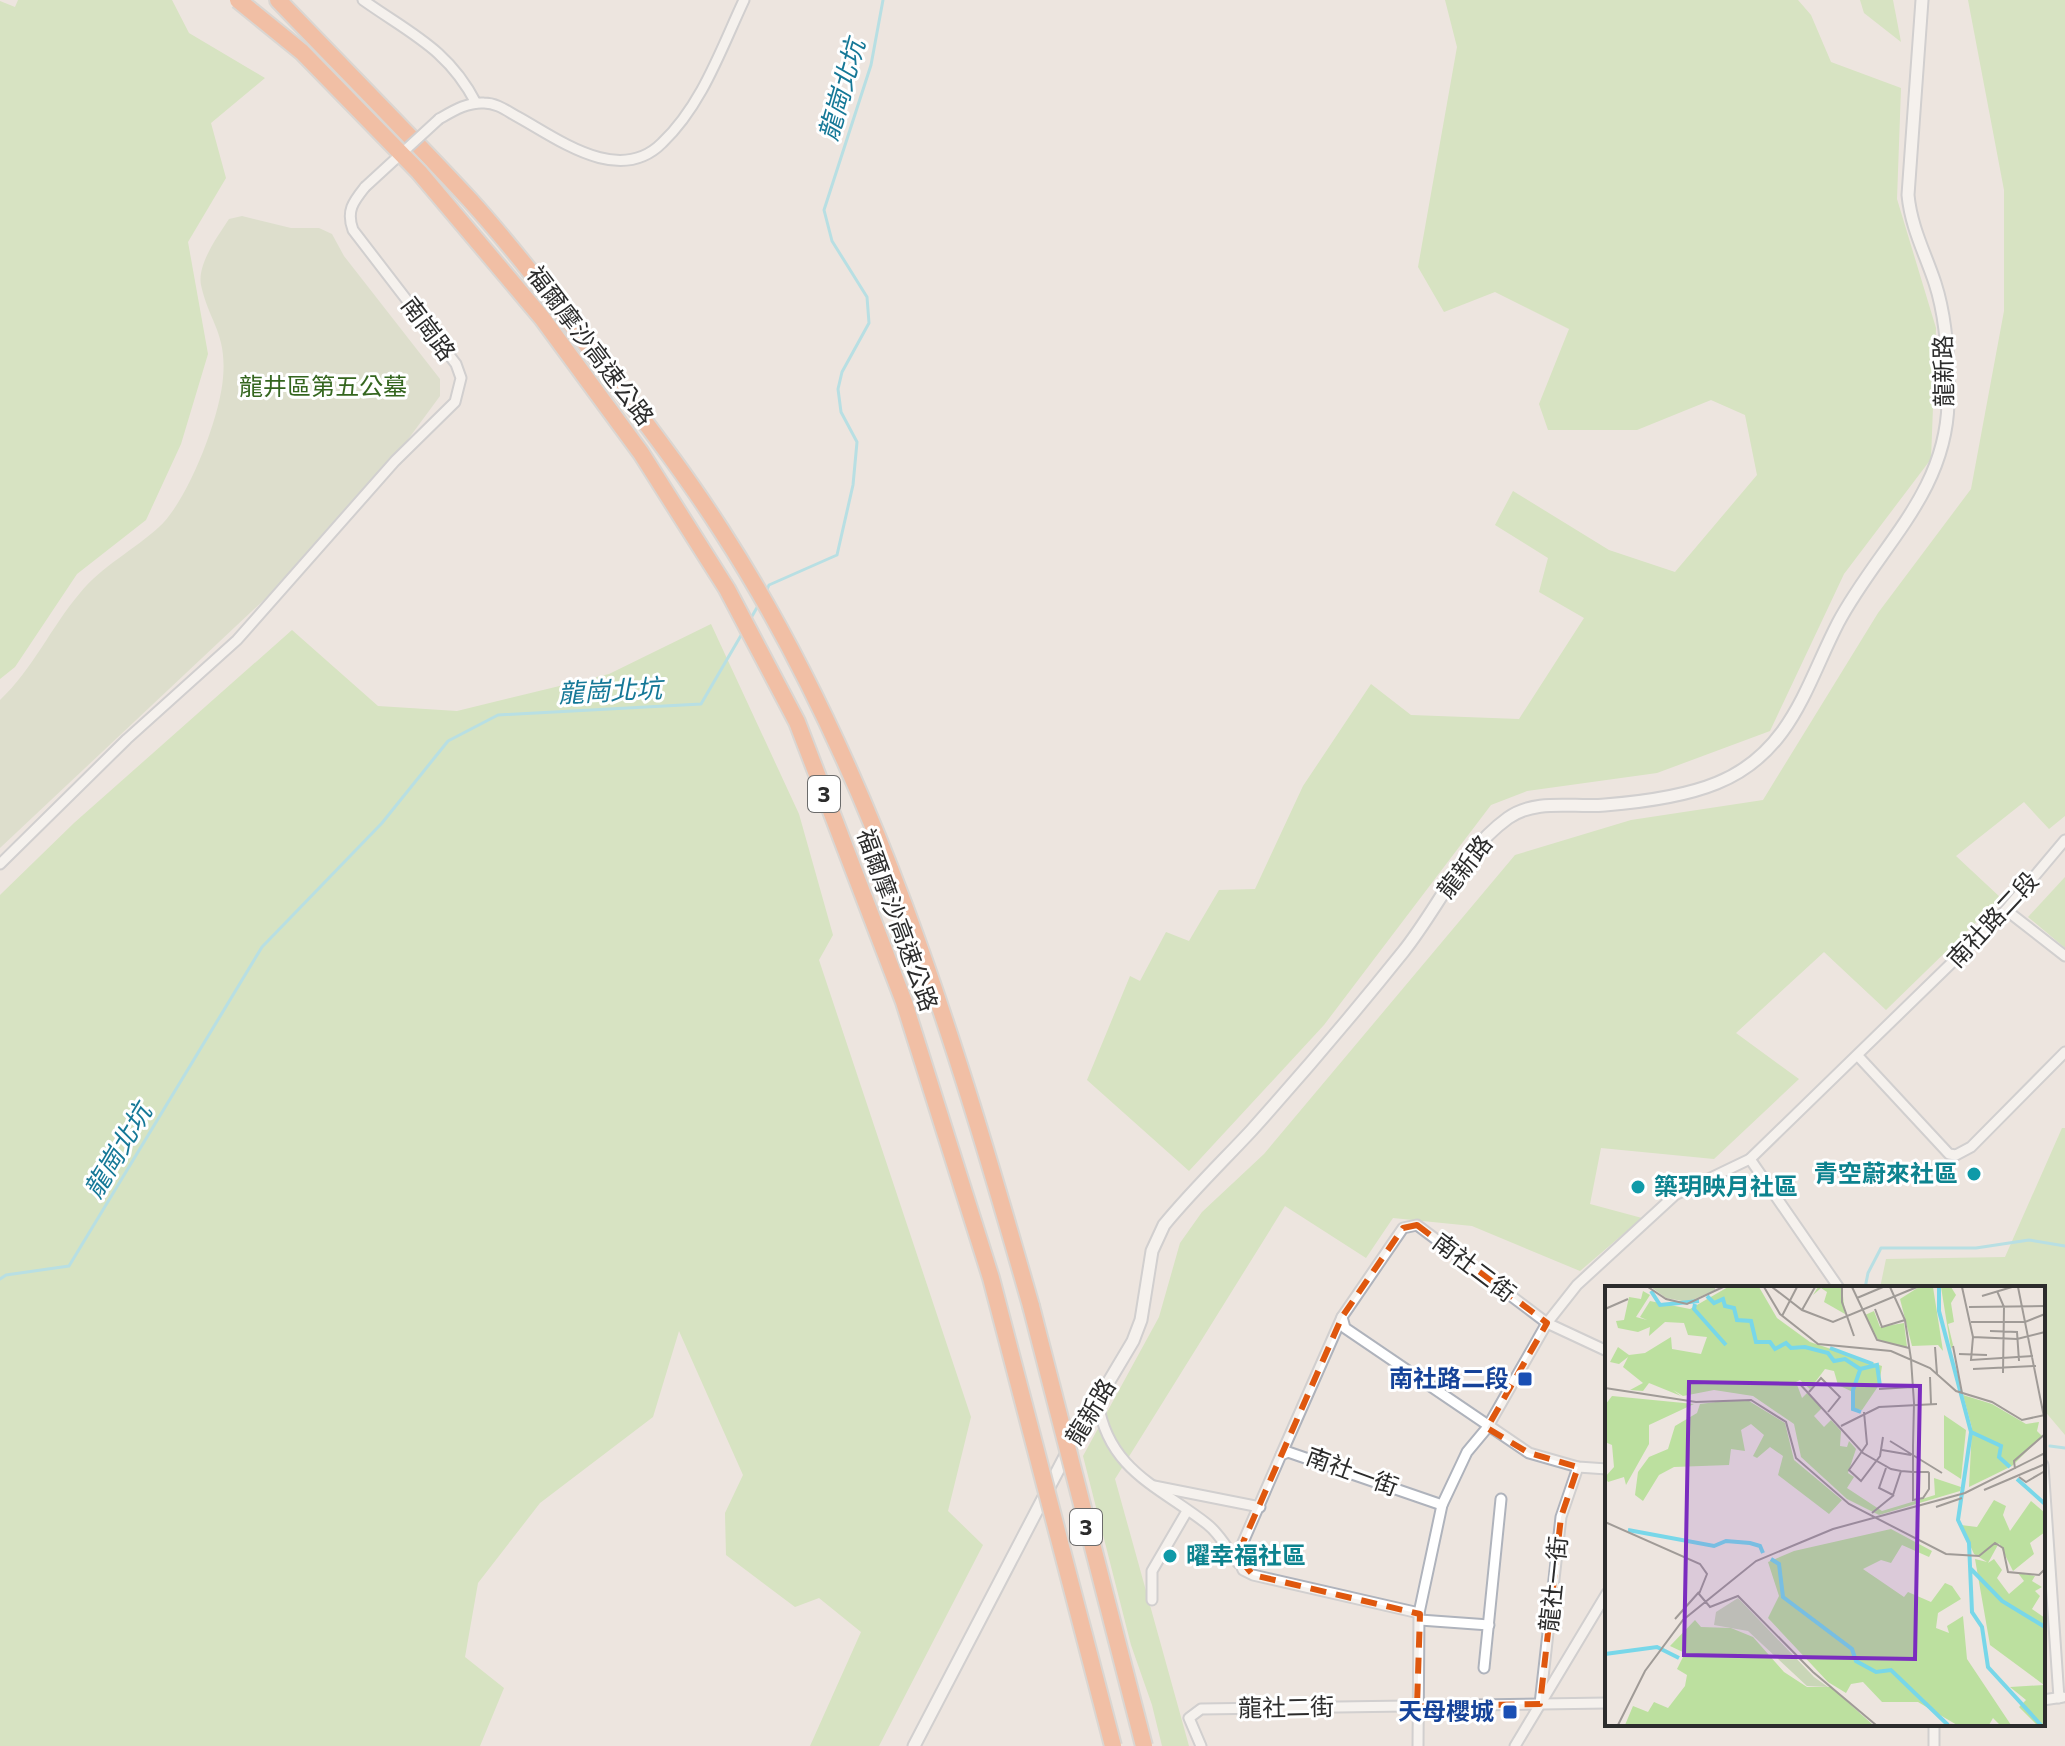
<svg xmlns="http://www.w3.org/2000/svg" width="2065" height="1746" font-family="Commissioner,'Noto Sans TC',sans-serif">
<rect width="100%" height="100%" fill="#ede5df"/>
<g fill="#bce09f">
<path d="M 18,0 L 172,0 L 189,33 L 265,78 L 211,123 L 226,178 L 188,242 L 208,354 L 181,444 L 146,520 L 77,574 L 15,667 L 0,679 L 0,1 L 15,7 Z"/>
<path d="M 1445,0 L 1798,0 L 1811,15 L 1831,62 L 1901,88 L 1897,199 L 1936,328 L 1931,459 L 1844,574 L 1770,731 L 1657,773 L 1527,791 L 1491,805 L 1324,1025 L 1189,1171 L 1087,1080 L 1130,976 L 1140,981 L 1166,932 L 1189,941 L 1219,890 L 1255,889 L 1303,786 L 1371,684 L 1411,715 L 1519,719 L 1584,618 L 1539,592 L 1548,558 L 1495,525 L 1513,491 L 1609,550 L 1675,572 L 1757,475 L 1745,415 L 1711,400 L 1637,430 L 1548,430 L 1539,404 L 1569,329 L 1495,292 L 1444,312 L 1418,267 L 1457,47 Z"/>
<path d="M 1860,0 L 1893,0 L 1901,42 L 1864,13 Z"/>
<path d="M 1968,0 L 2065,0 L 2065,816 L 2049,829 L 2024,802 L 1956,856 L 2001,898 L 1886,1010 L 1824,952 L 1736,1033 L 1799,1079 L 1714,1159 L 1601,1148 L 1590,1204 L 1642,1218 L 1580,1271 L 1472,1226 L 1393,1218 L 1366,1258 L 1285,1206 L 1115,1479 L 1189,1746 L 1162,1746 L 1152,1705 L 1131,1645 L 1083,1456 L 1159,1317 L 1180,1243 L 1202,1212 L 1264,1154 L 1515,855 L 1631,820 L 1763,800 L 1878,613 L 1971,489 L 2004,311 L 2004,190 Z"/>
<path d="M 711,624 L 799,814 L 833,935 L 819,960 L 971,1417 L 948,1511 L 983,1545 L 879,1746 L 810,1746 L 861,1632 L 819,1598 L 795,1607 L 726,1555 L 725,1513 L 743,1475 L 679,1331 L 653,1417 L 540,1503 L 478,1583 L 465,1657 L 504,1688 L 480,1746 L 0,1746 L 0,895 L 74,823 L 292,630 L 378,706 L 457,711 L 609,674 Z"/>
<path d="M 2065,877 L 2065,948 L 2028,917 Z"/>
<path d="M 2062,1128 L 2065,1128 L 2065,1435 L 2043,1409 L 2043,1288 L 1880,1288 L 1886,1259 L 2005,1257 Z"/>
</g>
<path fill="#c9d6b7" d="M 242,216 L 291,228 L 319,228 L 332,234 L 344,256 L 440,379 L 440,396 L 373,487 L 302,564 L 0,848 L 0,700 C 33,669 51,627 80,593 C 102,566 134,550 159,527 C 188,501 220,417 223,378 C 227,333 209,322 201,285 C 197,264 218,236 229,219 Z"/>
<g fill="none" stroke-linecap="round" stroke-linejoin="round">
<g stroke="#78d7e9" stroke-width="3">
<path d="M 765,594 L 769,585 L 837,555 L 853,485 L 857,442 L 841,412 L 838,389 L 842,372 L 869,323 L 867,297 L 832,241 L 824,210 L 871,65 L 883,0"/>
<path d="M 751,618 L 759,604"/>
<path d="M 0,1279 L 6,1275 L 69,1266 L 262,947 L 382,823 L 448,741 L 498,715 L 701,704 L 743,632"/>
<path d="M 1865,1288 L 1868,1273 L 1881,1248 L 1976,1248 L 2029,1240 L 2065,1246"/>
<path d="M 2050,1446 L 2065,1448"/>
</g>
<g stroke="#afb3bc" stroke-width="13">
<g id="minor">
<path d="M 363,0 C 411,34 448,49 476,103"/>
<path d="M 439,119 C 453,111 467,102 484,103 C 497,103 507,111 518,117 C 558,139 619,186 662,143 C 702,105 721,49 744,0"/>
<path d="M 0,864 L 127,739 L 237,640 L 395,461 L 455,402 L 461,378 L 456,364 L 353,230 C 346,211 353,202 365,187"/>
<path d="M 2006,910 L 2065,956"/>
<path d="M 1858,1056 L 1949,1154 L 1956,1155 L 1971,1147 L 2065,1052"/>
<path d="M 1750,1159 L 1839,1288"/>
<path d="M 1607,1351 L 1547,1323 L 1417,1225 L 1403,1228 L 1342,1317 L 1345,1328 L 1529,1453 L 1578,1467 L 1607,1469"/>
<path d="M 1098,1403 C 1109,1471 1160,1487 1207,1524 C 1220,1534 1228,1550 1238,1563"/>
<path d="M 1281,1455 L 1342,1317"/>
<path d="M 2043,1465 L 2059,1698"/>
<path d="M 1154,1486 L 1260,1507"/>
<path d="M 1152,1600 L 1152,1571 L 1187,1511"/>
<path d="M 1419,1613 L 1253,1575 L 1243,1570 L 1237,1556 L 1281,1455 L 1288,1452 L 1442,1505"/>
<path d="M 1420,1620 L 1489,1625"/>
<path d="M 1484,1668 L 1501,1499"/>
<path d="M 2043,1700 L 2063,1697"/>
<path d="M 1540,1704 L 1561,1517 L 1578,1467"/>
<path d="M 1201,1746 L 1189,1718 L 1201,1709 L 1607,1703"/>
<path d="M 1418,1746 L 1419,1613 L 1442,1505 L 1467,1452 L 1487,1428 L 1547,1323 L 1577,1285 L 1675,1195 L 1750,1159 L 2006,910 L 2065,840"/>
<path d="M 1515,1746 L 1607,1593"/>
<path d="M 1934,1746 L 1934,1724"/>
</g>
</g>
<g stroke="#afb3bc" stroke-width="15">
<path id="tertiary" d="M 914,1746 L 1070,1447 L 1133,1341 L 1141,1320 L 1152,1251 L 1164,1225 C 1191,1192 1222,1162 1251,1131 C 1303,1073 1354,1013 1403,952 C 1439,907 1461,852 1508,818 C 1536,798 1574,808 1605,805 C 1642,802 1683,797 1717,783 C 1791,753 1806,685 1838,623 C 1877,549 1946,494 1948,403 C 1949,365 1947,320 1935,283 C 1925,253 1911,227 1908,195 L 1922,0"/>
</g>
<g stroke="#c4c4c4" stroke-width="20">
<path id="motorway" d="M 278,0 C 342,67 407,132 470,200 C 516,251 558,307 600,362 C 641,417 684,472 721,530 C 873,765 955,1040 1031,1306"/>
</g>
<use href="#minor" stroke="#fff" stroke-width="9"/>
<use href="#tertiary" stroke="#fff" stroke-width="11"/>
<use href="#motorway" stroke="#f69161" stroke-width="16"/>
<g stroke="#afb3bc" stroke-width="13" stroke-linecap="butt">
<path id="minor-bridge" d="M 365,187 L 439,119"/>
</g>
<g stroke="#c4c4c4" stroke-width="20" stroke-linecap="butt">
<g id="motorway-bridge">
<path d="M 238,0 L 302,52 L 419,172 L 542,318 L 641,453 L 727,589 L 797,722 L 904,1002 L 991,1278 L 1113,1746"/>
<path d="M 1031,1306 L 1144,1746"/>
</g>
</g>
<use href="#minor-bridge" stroke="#fff" stroke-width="9"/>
<use href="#motorway-bridge" stroke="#f69161" stroke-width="16"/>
</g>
<path d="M0 0H2065V1746H0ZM 1417,1225 L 1547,1323 L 1487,1428 L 1529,1453 L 1578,1467 L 1561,1517 L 1540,1704 L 1417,1706 L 1420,1614 L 1253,1575 L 1237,1556 L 1342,1317 L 1403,1228 Z" fill="#ede5df" fill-opacity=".55" fill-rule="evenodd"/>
<path fill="none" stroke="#df570e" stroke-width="6" stroke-dasharray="16 10" stroke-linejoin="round" d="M 1417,1225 L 1547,1323 L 1487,1428 L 1529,1453 L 1578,1467 L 1561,1517 L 1540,1704 L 1417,1706 L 1420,1614 L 1253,1575 L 1237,1556 L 1342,1317 L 1403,1228 Z"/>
<g fill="#0f9aa8" stroke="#fff" stroke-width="3">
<circle cx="1974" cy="1174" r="8"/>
<circle cx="1638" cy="1187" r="8"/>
<circle cx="1170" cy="1556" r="8"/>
</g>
<g fill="#1a4fb4" stroke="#fff" stroke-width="3">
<rect x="1517" y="1371" width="16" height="16" rx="4"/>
<rect x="1502" y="1704" width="16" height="16" rx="4"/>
</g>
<g text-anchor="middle" stroke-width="6" stroke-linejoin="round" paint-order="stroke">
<g fill="#fff" stroke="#6b6b6b" stroke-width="2">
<rect x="808" y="776" width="32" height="36" rx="6"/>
<rect x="1070" y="1509" width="32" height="36" rx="6"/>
</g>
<g font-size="22" font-weight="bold" fill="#2c2c2c">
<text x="824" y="802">3</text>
<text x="1086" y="1535">3</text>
</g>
<g font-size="24" fill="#2c2c2c" stroke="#fff">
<text transform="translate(428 329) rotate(53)" y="8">南崗路</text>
<text transform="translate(590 346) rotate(53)" y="8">福爾摩沙高速公路</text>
<text transform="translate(1944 371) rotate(-91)" y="8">龍新路</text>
<text transform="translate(1465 867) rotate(-52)" y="8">龍新路</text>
<text transform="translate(897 920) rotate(70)" y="8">福爾摩沙高速公路</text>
<text transform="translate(1993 920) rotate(-47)" y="8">南社路二段</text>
<text transform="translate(1474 1268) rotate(37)" y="8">南社二街</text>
<text transform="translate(1091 1412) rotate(-59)" y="8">龍新路</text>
<text transform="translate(1352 1472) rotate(20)" y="8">南社一街</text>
<text transform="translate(1554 1584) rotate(-84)" y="8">龍社一街</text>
<text transform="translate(1286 1708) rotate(-1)" y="8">龍社二街</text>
</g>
<g font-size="24" fill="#35661f" stroke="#fff">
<text x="323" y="395">龍井區第五公墓</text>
</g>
<g font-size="24" font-weight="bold" fill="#0d838f" stroke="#fff" text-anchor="start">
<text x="1958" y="1182" text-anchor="end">青空蔚來社區</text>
<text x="1654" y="1195">築玥映月社區</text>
<text x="1186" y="1564">曜幸福社區</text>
</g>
<g font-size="24" font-weight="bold" fill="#164399" stroke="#fff" text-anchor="end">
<text x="1509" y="1387">南社路二段</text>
<text x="1494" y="1720">天母櫻城</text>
</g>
<g font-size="26" font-style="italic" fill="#157897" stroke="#fff">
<text transform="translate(842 90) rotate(-74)" y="9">龍崗北坑</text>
<text transform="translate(610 691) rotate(-3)" y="9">龍崗北坑</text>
<text transform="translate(118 1151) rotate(-59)" y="9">龍崗北坑</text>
</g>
</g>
<g transform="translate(1605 1286)">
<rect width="440" height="440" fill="#ede5df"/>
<path d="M 123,1 L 154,1 L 172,32 L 205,56 L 277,80 L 274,99 L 257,124 L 250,123 L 250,107 L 233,99 L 229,85 L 220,83 L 205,103 L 195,94 L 191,96 L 197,112 L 202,107 L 217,122 L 209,130 L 219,141 L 226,134 L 236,145 L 235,160 L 242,161 L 244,155 L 251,163 L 243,187 L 249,191 L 242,202 L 277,225 L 330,209 L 329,192 L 356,201 L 355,205 L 274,229 L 242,213 L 196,171 L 189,138 L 148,110 L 109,104 L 78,110 L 68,104 L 76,110 L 44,97 L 38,105 L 25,104 L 38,97 L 18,81 L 23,71 L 14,78 L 5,76 L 13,61 L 24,69 L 40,67 L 66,51 L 67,63 L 96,68 L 102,51 L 83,49 L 79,37 L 60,36 L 44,50 L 45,41 L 33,46 L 13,42 L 11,35 L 19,34 L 24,11 L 36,13 L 38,5 L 45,9 L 31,31 L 42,34 L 35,31 L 45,15 L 85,23 ZM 213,1 L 237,1 L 240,28 L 219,16 L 222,6 L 216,2 L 208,9 ZM 314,1 L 328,1 L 338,65 L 333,59 L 307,60 L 295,13 ZM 336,1 L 346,1 L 351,9 L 346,17 L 349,36 L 343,38 L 348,59 L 346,63 ZM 269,25 L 275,41 L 299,37 L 302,61 L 273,54 L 260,29 ZM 358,109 L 387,118 L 421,138 L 434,136 L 432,145 L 437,150 L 407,180 L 364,201 L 367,142 ZM 7,110 L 89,118 L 44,139 L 44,158 L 21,199 L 19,191 L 3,196 L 0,191 L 9,181 L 7,159 L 0,156 L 0,119 ZM 127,114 L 144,115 L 180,137 L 189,174 L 237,214 L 224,228 L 173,189 L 178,170 L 165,161 L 152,172 L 148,170 L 159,149 L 146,138 L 136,144 L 140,165 L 126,163 L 124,179 L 69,181 L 54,189 L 38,215 L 30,209 L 33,186 L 44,171 L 63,163 L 70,140 L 92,127 L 95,118 ZM 339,129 L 361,144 L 356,193 L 339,182 ZM 389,214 L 401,220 L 398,229 L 405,245 L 426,215 L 440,227 L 440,246 L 425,257 L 429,268 L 408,285 L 394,257 L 383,277 L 389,273 L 397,284 L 392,292 L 404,308 L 419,295 L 413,287 L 430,290 L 427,295 L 437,301 L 430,305 L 435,310 L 427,323 L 440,332 L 440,439 L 432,439 L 414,421 L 421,414 L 405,401 L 439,399 L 385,359 L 370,273 L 382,276 L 369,268 L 356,239 L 372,241 ZM 286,243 L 327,265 L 324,271 L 297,259 L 286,277 L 276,274 L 258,283 L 299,311 L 303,306 L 326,316 L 340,297 L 347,300 L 356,313 L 333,327 L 331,342 L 344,347 L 342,340 L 358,330 L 362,373 L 406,439 L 395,439 L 388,432 L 384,439 L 352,439 L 313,416 L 277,416 L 258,396 L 246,398 L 241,407 L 223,396 L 163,332 L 174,310 L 163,276 L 189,265 ZM 90,334 L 96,341 L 126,342 L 148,351 L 179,386 L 202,401 L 226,401 L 268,439 L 20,439 L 28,420 L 43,426 L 49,416 L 63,422 L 80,400 L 82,389 L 72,383 L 80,367 L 65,360 Z" fill="#bce09f"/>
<path d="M 46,1 L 110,1 L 110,4 L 83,16 L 61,12 ZM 133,312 L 209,391 L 223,401 L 202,400 L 143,345 L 109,339 L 111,326 Z" fill="#c9d6b7"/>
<path fill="none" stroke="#78d7e9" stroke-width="4" d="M 334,1 L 334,25 L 366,146 L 353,234 L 364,257 L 367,326 L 377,341 L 383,381 L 436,439M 46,5 L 55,19 L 94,15M 102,10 L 109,17 L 118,13 L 120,20 L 129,22 L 132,34 L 146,35 L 151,56 L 165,56 L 170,63 L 181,57 L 186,62 L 200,61 L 223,67 L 229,75 L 240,73 L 255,83 L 272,79 L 275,100M 90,18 L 89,23 L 121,59M 225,62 L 268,78M 255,84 L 248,104 L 248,123 L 256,126M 366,146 L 396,160 L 394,171 L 405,181M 412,193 L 440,218M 23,244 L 109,260 L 121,255 L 145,257 L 155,260 L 158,267M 166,273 L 174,278 L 178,311 L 247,363 L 251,375 L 271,386 L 286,384 L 343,439M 365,282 L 397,315 L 440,341M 0,368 L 52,361 L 74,372"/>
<path fill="none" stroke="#a09b97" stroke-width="2" d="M 43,1 L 61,13 L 82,18 L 118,1M 159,1 L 175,28 L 213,58 L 286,65 L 325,82 L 351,105 L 387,116 L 417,134 L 440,129M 167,1 L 197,24 L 228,36 L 312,1M 237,1 L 237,16 L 249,50M 247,1 L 272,54 L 304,62M 357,1 L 368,51 L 412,53 L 440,46M 413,1 L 440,136M 392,5 L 399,21 L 398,87M 377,10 L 407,1M 252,12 L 278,1M 364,21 L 440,20M 0,23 L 23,13M 270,23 L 277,41 L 300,34M 197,24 L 210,1M 177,30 L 192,1M 366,36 L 420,36 L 440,28M 385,45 L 412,46 L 414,75M 368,51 L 366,74 L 428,70M 348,60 L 357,107M 330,61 L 332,88M 354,68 L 382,69M 368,83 L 431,80M 325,91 L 326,118M 194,97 L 258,167 L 286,183 L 296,185 L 308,186 L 323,186 L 324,187 L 324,203 L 318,212 L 308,214 L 308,160 L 309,117 L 306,73 L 300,34 L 285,1M 0,102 L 91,116 L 146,114 L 181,136 L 191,172 L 244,218 L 341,268 L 374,270 L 390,257 L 398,262 L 403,286 L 434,289 L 440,283M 274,103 L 307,101M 204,106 L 216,92 L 235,111 L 223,126M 259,126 L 262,158 L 244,184 L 256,195 L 275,170 L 278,151M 236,140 L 274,121 L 332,118M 285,155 L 337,187M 277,164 L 306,169M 281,182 L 274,202 L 288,209 L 296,185M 410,183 L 409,175 L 440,148M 414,191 L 421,196 L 440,185M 379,204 L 440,178M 331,221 L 357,212M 267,227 L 289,209M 0,236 L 95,278 L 102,288 L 94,308 L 105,321 L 133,310 L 208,386 L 271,439M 70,333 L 94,306M 13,439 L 40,385 L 78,334 L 151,275 L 228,243 L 360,207 L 440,167"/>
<path fill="#7b2cbf" fill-opacity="0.15" stroke="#7b2cbf" stroke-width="4" d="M 84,96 L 315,100 L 310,373 L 79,369 Z"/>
<rect width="440" height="440" fill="none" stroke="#2c2c2c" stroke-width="4"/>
</g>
</svg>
